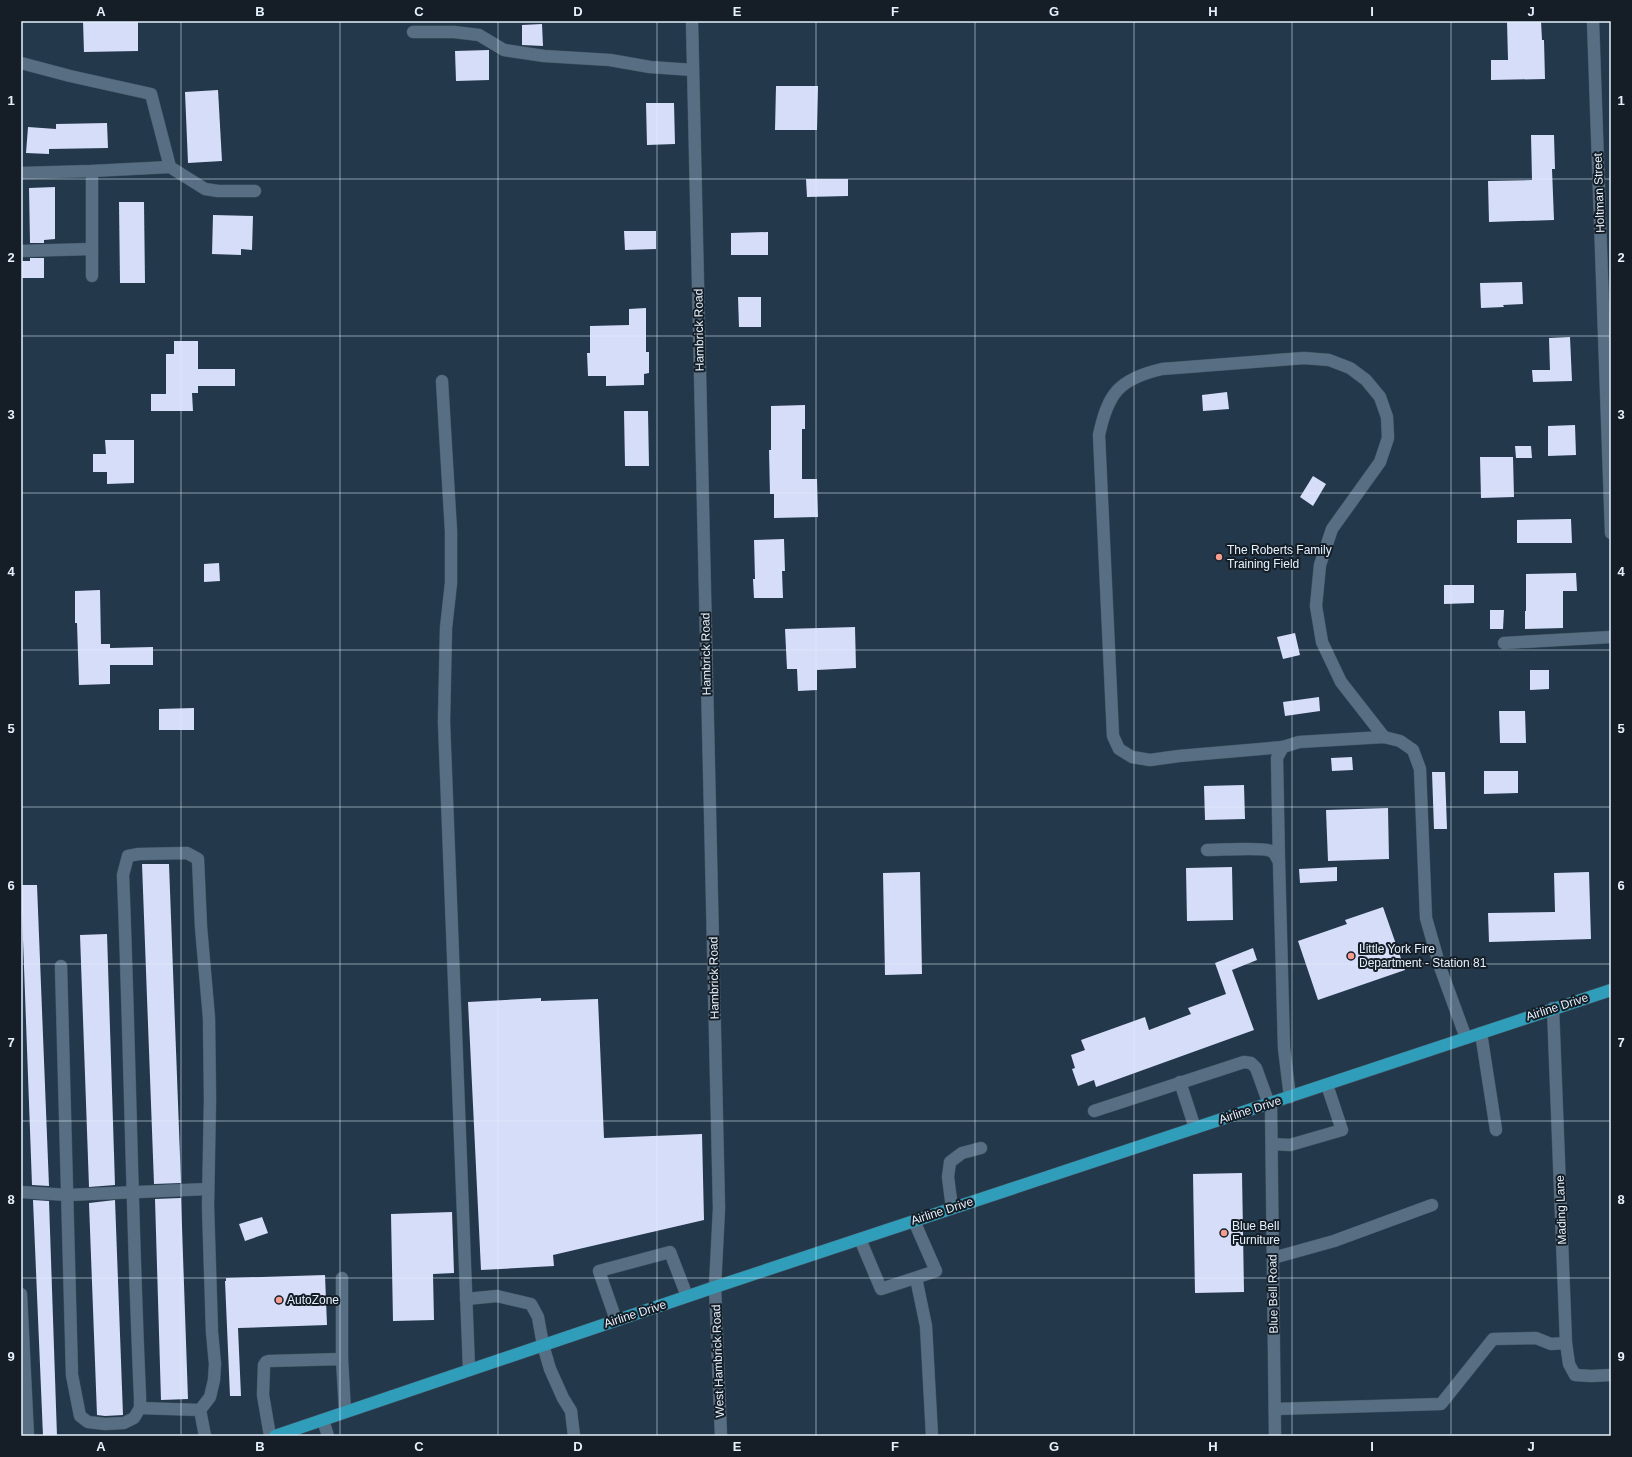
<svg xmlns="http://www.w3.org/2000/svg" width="1632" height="1457" font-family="Arial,sans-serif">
<rect width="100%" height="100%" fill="#23384a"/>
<g fill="#d6ddf9">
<path d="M 83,21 L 138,21 L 138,51 L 84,52 Z"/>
<path d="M 1507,21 L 1541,21 L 1542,40 L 1544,40 L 1545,79 L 1491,80 L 1491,60 L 1508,60 Z"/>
<path d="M 542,24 L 543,46 L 522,45 L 522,25 Z"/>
<path d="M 489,50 L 489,80 L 456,81 L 455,51 Z"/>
<path d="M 776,86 L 818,86 L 817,130 L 775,130 Z"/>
<path d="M 218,90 L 222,161 L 188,163 L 185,92 Z"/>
<path d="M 646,103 L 674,103 L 675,144 L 647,145 Z"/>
<path d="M 107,123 L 108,148 L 49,149 L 49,154 L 26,153 L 28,127 L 56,129 L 56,124 Z"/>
<path d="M 1531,135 L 1554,135 L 1555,169 L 1552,169 L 1554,220 L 1489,222 L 1488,181 L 1532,180 Z"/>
<path d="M 806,179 L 848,179 L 848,196 L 807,197 Z"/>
<path d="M 55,187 L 55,239 L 44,240 L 44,243 L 30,243 L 29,188 Z"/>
<path d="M 119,202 L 144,202 L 145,283 L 120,283 Z"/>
<path d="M 213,215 L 253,216 L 252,250 L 241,249 L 241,255 L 212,254 Z"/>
<path d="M 624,231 L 656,231 L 656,249 L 625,250 Z"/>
<path d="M 768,232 L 768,255 L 731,255 L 731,233 Z"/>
<path d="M 30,258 L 44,258 L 44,278 L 21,278 L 21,261 L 30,261 Z"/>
<path d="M 1522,282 L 1523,304 L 1503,305 L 1504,307 L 1481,308 L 1480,283 Z"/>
<path d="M 738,297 L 761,297 L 761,327 L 739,327 Z"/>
<path d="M 646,308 L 646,352 L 649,352 L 649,373 L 644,374 L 644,385 L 606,386 L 606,376 L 588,376 L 587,353 L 590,353 L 590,326 L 629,325 L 629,309 Z"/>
<path d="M 1570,337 L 1572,381 L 1533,382 L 1532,370 L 1550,370 L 1549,338 Z"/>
<path d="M 174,341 L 198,341 L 198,369 L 235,369 L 235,386 L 198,386 L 198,393 L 192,393 L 193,411 L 151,411 L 151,394 L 166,394 L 166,354 L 174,354 Z"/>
<path d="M 1227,392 L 1229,409 L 1203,411 L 1202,395 Z"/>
<path d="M 805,405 L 805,429 L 802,429 L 802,479 L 817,479 L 818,517 L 774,518 L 774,494 L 770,494 L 769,450 L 771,450 L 771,406 Z"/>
<path d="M 624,411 L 648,411 L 649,466 L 625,466 Z"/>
<path d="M 1575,425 L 1576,455 L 1548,456 L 1548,426 Z"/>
<path d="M 105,440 L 134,440 L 134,483 L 107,484 L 107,472 L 93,472 L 93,454 L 106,454 Z"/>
<path d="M 1515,446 L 1531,446 L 1532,458 L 1516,458 Z"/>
<path d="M 1480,457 L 1513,457 L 1514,497 L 1481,498 Z"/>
<path d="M 1313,476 L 1326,484 L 1313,506 L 1300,497 Z"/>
<path d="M 1571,519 L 1572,543 L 1517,543 L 1517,520 Z"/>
<path d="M 784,539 L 785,571 L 782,571 L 783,598 L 754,598 L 753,579 L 755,579 L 754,540 Z"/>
<path d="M 219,563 L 220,581 L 204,582 L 204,564 Z"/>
<path d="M 1576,573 L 1577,591 L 1563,591 L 1563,628 L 1525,629 L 1525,611 L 1526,611 L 1526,574 Z"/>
<path d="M 1444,585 L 1474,585 L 1474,603 L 1444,604 Z"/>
<path d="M 100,590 L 101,644 L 110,644 L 110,648 L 153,647 L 153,665 L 110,665 L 110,684 L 79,685 L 77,623 L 75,623 L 75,591 Z"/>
<path d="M 1490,610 L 1504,610 L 1503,629 L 1490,629 Z"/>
<path d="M 855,627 L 856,668 L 817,670 L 817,690 L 798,691 L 797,669 L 787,669 L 785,629 Z"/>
<path d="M 1295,633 L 1300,655 L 1283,659 L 1277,637 Z"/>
<path d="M 1530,670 L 1549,670 L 1549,689 L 1530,690 Z"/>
<path d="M 1319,697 L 1320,711 L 1285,716 L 1283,702 Z"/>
<path d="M 194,708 L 194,730 L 159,730 L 159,709 Z"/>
<path d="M 1499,711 L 1525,711 L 1526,743 L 1500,743 Z"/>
<path d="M 1352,757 L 1353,770 L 1332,771 L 1331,758 Z"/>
<path d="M 1484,771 L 1518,771 L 1518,793 L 1484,794 Z"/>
<path d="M 1432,772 L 1445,772 L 1447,829 L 1434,829 Z"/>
<path d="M 1244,785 L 1245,819 L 1205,820 L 1204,786 Z"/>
<path d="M 1388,808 L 1389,859 L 1328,861 L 1326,810 Z"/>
<path d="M 142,864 L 169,864 L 181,1183 L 154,1184 Z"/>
<path d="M 1232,867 L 1233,920 L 1187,921 L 1186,868 Z"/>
<path d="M 1337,867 L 1337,881 L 1300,883 L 1299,869 Z"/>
<path d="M 920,872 L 922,974 L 885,975 L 883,873 Z"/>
<path d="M 1589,872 L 1591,939 L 1489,942 L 1488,913 L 1555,912 L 1554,873 Z"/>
<path d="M 21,885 L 37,885 L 49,1186 L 32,1185 Z"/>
<path d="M 1383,907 L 1405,970 L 1318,1000 L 1298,941 L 1347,924 L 1345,920 Z"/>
<path d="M 107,934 L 115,1185 L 89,1187 L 80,935 Z"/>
<path d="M 1253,948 L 1257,960 L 1232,970 L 1254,1030 L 1096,1087 L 1094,1080 L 1078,1086 L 1072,1069 L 1075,1068 L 1071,1055 L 1085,1050 L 1081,1040 L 1145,1017 L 1149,1030 L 1191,1014 L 1188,1008 L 1226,994 L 1215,963 Z"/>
<path d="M 541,998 L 541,1001 L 598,999 L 604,1138 L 702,1134 L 704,1220 L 553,1255 L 554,1266 L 481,1270 L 468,1002 Z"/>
<path d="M 1242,1173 L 1244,1292 L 1195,1293 L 1193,1174 Z"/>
<path d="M 181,1198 L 188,1399 L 161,1400 L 155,1199 Z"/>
<path d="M 33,1200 L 49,1201 L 57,1436 L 43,1436 Z"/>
<path d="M 115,1200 L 123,1415 L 105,1416 L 97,1415 L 89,1203 Z"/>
<path d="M 452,1212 L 454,1273 L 433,1274 L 434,1320 L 393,1321 L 391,1214 Z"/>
<path d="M 262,1217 L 268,1233 L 245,1241 L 239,1224 Z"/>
<path d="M 325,1275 L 327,1325 L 238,1328 L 241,1396 L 230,1396 L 225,1281 L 226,1281 L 226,1278 Z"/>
</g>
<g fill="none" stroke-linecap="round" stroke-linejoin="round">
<g stroke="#435665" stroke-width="13">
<g id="minor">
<path d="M 692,21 L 719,1208 L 715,1287 L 721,1436"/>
<path d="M 1593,21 L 1611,533"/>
<path d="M 413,32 L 454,32 L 479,35 L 504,50 L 544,56 L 610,60 L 650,67 L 693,70"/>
<path d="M 21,63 L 70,76 L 151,94 L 170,167 L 205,189 L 218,191 L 255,191"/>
<path d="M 21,173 L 92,171 L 170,167"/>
<path d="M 21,251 L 92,249"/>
<path d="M 92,276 L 92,171"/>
<path d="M 442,381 L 451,531 L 451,583 L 446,628 L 444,722 L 469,1369"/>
<path d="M 1504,643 L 1611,637"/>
<path d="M 1283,747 L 1179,756 L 1150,760 L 1132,757 L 1119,749 L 1113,736 L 1099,435 C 1108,393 1119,379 1162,369 L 1304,358 L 1329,360 L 1350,368 L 1366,380 L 1380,397 L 1387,417 L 1388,438 L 1380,462 L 1332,529 L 1320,565 L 1316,606 L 1322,642 L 1341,682 L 1384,737"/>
<path d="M 1207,850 C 1220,850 1262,847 1271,851 C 1275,853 1277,858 1279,862 L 1284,1048 L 1290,1097"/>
<path d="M 1279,862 L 1277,758 L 1283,747 L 1299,742 L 1384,737 L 1400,741 L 1413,750 L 1420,769 L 1426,918 L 1440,967 L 1466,1038"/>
<path d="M 61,966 L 72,1375 L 80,1416 L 88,1422 L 105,1424 L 124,1423 L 134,1418 L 140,1408 L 140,1396 C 132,1223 130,1049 123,875 L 128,856 L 139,854 L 187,853 L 198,859 L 201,927 L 209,1018 L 210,1099 L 208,1206 L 212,1332 L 215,1364 L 214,1380 L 210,1397 L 200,1410 L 205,1436"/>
<path d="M 1553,1008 L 1566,1343 L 1569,1364 L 1575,1375 L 1591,1376 L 1611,1375"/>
<path d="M 1481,1033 L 1496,1130"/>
<path d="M 1180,1082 L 1195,1128"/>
<path d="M 1271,1103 L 1275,1436"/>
<path d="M 1094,1111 L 1244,1062 L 1251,1063 L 1256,1068 L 1269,1104"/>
<path d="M 1272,1144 L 1290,1145 L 1342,1130 L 1327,1085"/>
<path d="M 21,1192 L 68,1195 L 208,1189"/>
<path d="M 952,1208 L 948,1177 L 950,1162 L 962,1153 L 981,1148"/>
<path d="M 860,1239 L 881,1289 L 936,1271 L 914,1221"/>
<path d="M 1273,1258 L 1334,1241 L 1432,1205"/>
<path d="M 342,1278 L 342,1359"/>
<path d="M 916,1278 L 926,1326 L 932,1436"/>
<path d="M 21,1294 L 28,1436"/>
<path d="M 466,1299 L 497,1296 L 531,1304 L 538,1317 L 543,1345 L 550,1369 L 563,1398 L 571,1411 L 574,1436"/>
<path d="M 616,1320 L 599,1271 L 670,1252 L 687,1296"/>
<path d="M 140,1408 L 200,1410"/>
<path d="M 1275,1409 L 1441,1404 L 1493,1339 L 1536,1338 L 1551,1344 L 1566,1343"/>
<path d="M 323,1420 L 328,1436"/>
<path d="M 270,1436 L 263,1395 L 264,1365 L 266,1362 L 269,1361 L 342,1359 L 345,1412"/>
</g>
</g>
<g stroke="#435665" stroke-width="13">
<path id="major" d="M 275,1436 L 715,1287 L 1611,990"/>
</g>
<use href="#minor" stroke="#586f83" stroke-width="12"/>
<use href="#major" stroke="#309eba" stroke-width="12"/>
</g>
<path fill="none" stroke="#e4f1fd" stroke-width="1" stroke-opacity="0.55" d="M 181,21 L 181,1436M 340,21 L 340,1436M 498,21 L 498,1436M 657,21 L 657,1436M 816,21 L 816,1436M 975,21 L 975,1436M 1134,21 L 1134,1436M 1292,21 L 1292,1436M 1451,21 L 1451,1436M 21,179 L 1611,179M 21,336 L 1611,336M 21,493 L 1611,493M 21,650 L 1611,650M 21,807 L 1611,807M 21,964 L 1611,964M 21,1121 L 1611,1121M 21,1278 L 1611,1278"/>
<g fill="#f59d8e" stroke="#151e27" stroke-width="1.5">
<circle cx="1219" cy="557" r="4"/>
<circle cx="1351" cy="956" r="4"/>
<circle cx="1224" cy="1233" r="4"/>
<circle cx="279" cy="1300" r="4"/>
</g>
<g text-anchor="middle" stroke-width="4" stroke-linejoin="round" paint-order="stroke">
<g font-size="12" fill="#e4f1fd" stroke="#151e27">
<text transform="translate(1599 193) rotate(-92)" y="4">Holtman Street</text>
<text transform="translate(699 330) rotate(-91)" y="4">Hambrick Road</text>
<text transform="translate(706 654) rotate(-91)" y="4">Hambrick Road</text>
<text transform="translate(714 978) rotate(-91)" y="4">Hambrick Road</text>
<text transform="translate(1557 1007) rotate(-18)" y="4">Airline Drive</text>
<text transform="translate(1250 1110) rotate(-18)" y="4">Airline Drive</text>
<text transform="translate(1561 1210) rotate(-92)" y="4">Mading Lane</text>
<text transform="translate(942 1211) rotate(-18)" y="4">Airline Drive</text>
<text transform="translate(1273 1294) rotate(-91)" y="4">Blue Bell Road</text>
<text transform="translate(635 1314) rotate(-18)" y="4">Airline Drive</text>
<text transform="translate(718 1361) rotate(-92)" y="4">West Hambrick Road</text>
</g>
<g font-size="12" fill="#e4f1fd" stroke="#151e27" text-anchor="start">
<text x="1227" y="554">The Roberts Family<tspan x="1227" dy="14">Training Field</tspan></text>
<text x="1359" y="953">Little York Fire<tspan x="1359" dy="14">Department - Station 81</tspan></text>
<text x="1232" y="1230">Blue Bell<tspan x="1232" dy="14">Furniture</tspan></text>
<text x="287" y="1304">AutoZone</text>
</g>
</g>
<rect width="1632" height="1457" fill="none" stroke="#151e27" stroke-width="44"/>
<rect x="22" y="22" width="1588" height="1413" fill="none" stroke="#e4f1fd" stroke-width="1.5"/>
<g font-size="13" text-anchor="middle" font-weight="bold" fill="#e4f1fd">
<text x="101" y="16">A</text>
<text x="260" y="16">B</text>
<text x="419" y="16">C</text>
<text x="578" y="16">D</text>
<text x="737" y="16">E</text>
<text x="895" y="16">F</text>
<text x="1054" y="16">G</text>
<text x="1213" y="16">H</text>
<text x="1372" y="16">I</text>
<text x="1531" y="16">J</text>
<text x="11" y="105">1</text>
<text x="1621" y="105">1</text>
<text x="11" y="262">2</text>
<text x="1621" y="262">2</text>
<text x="11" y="419">3</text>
<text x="1621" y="419">3</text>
<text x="11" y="576">4</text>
<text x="1621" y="576">4</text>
<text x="11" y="733">5</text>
<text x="1621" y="733">5</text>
<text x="11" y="890">6</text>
<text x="1621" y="890">6</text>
<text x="11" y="1047">7</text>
<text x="1621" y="1047">7</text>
<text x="11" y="1204">8</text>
<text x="1621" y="1204">8</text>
<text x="11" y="1361">9</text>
<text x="1621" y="1361">9</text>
<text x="101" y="1451">A</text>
<text x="260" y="1451">B</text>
<text x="419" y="1451">C</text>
<text x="578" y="1451">D</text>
<text x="737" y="1451">E</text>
<text x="895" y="1451">F</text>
<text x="1054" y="1451">G</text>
<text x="1213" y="1451">H</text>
<text x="1372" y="1451">I</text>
<text x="1531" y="1451">J</text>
</g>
</svg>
